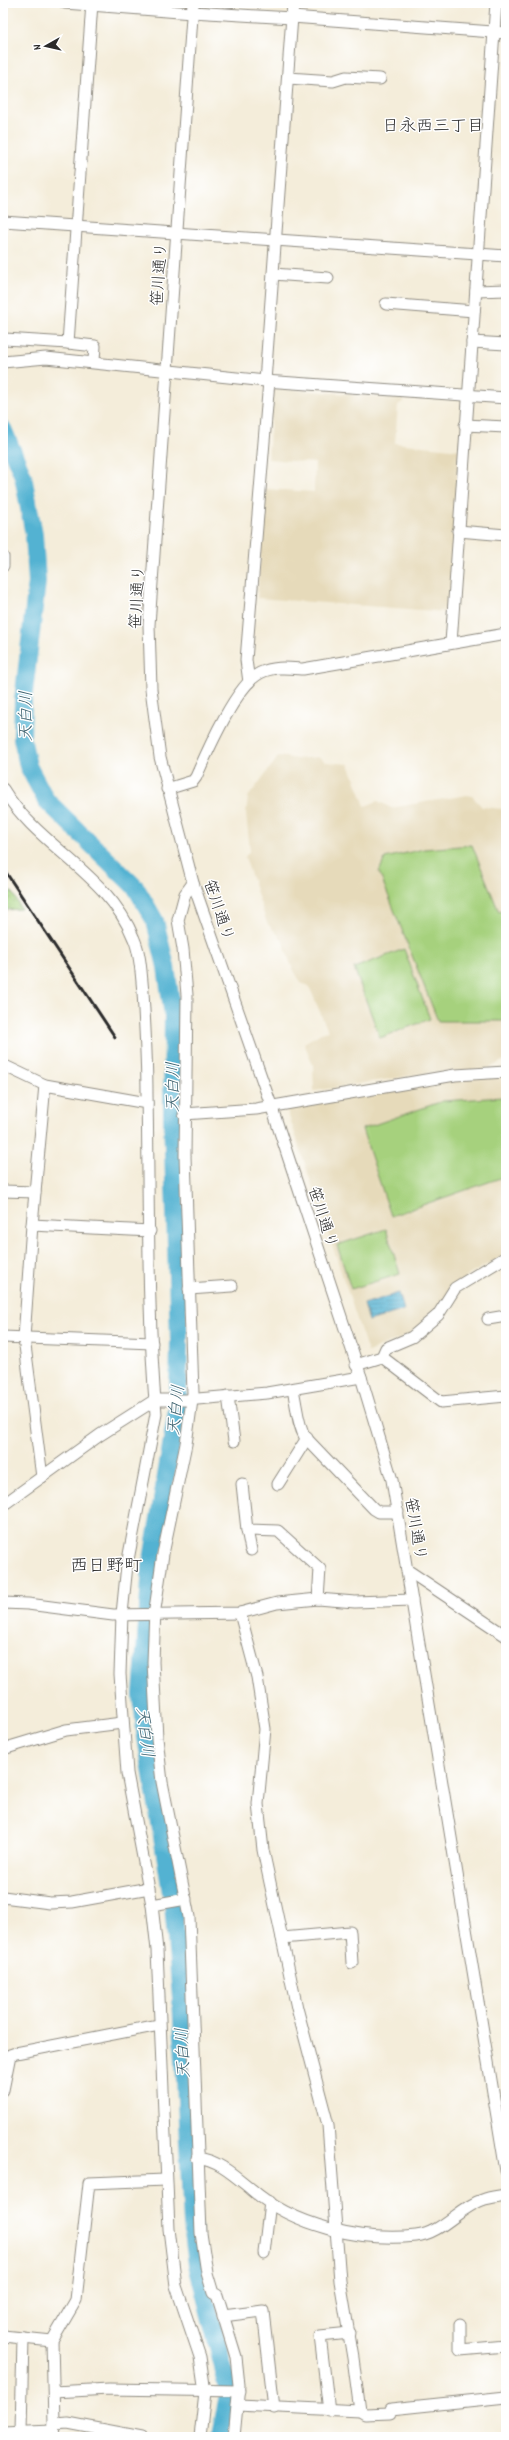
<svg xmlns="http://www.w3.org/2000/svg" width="509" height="2440" font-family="Dekko,'Klee One',sans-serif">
<defs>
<pattern id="grass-dots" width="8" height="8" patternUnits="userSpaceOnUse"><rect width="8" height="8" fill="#a6d17d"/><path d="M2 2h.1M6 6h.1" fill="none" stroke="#8fb46c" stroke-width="1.8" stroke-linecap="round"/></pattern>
<pattern id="water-rules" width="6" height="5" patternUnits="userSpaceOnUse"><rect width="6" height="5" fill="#53b2d2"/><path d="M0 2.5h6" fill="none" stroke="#4591ab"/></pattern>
</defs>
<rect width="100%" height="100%" fill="#fff"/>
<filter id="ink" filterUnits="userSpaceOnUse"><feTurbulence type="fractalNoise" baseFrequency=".025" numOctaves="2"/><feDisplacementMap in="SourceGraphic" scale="8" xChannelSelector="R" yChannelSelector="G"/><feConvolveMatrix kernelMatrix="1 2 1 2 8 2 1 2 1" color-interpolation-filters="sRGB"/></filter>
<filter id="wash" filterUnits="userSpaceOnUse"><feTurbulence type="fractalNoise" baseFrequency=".012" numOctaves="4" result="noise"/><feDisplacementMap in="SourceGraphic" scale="16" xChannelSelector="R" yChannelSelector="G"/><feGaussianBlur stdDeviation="0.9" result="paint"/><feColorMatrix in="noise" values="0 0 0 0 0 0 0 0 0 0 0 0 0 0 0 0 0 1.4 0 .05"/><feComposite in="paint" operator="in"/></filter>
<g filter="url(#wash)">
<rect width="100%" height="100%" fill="#f4edda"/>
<g fill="#e6daba">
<path d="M 273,388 L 398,398 L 404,401 L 398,405 L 395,443 L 460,450 L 449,612 L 257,598 L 266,489 L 314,492 L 315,463 L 268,459 Z"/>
<path d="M 279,756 L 297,759 L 319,757 L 326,762 L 349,764 L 365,806 L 378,801 L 391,808 L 467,795 L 472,796 L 482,807 L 503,809 L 506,808 L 506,1059 L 486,1070 L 434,1072 L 314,1091 L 313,1065 L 304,1043 L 321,1033 L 328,1031 L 309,986 L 301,983 L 291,965 L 282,939 L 267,923 L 245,857 L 250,850 L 246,814 L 248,797 Z"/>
<path d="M 506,1076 L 506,1254 L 469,1275 L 437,1310 L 410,1334 L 368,1352 L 286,1107 L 458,1079 Z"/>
</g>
<path fill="url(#grass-dots)" stroke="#687e54" d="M 12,891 L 21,909 L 3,910 L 3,892 Z"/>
<g fill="#a6d17d" stroke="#687e54">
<path d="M 472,845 L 499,912 L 506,909 L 506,1021 L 438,1021 L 379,872 L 385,858 L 424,849 Z"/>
<path d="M 404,949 L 430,1019 L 380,1038 L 354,968 Z"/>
<path d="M 503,1097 L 506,1105 L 506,1176 L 391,1216 L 362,1129 L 443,1101 Z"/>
<path d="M 386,1229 L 400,1274 L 351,1289 L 337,1245 Z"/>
</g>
<path fill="url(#water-rules)" stroke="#3f6e7e" d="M 399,1293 L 404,1310 L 369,1321 L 364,1304 Z"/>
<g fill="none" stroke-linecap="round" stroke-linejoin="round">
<path stroke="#53b2d2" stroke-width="18" d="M 3,429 L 23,476 L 34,535 L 37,582 L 23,701 L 22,738 L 28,766 L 46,800 L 136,888 L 155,921 L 166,967 L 173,1016 L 172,1117 L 179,1340 L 178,1404 L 151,1566 L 142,1695 L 145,1731 L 173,1904 L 181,1998 L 192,2225 L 197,2264 L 229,2391 L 220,2437"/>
</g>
</g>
<g filter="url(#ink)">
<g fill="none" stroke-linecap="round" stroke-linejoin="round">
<g stroke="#908c82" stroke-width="13">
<g id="minor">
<path d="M 65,3 L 192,13"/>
<path d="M 92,3 L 68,343 L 95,346 L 94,361"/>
<path d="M 193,3 L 149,625 L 151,689 L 160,757 L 193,883 L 271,1105 L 361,1377 L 392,1480 L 506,2171"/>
<path d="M 192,12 L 292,18"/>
<path d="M 292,17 L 506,33"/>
<path d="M 288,78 L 333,81 L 346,77 L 380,79"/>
<path d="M 3,221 L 506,256"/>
<path d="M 273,274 L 328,278"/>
<path d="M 476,291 L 506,290"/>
<path d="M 386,304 L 474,311"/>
<path d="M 5,339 L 68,343"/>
<path d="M 472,342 L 506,344"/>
<path d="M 3,362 L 46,358 L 265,381 L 506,398"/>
<path d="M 265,381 L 293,3"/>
<path d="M 465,425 L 506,427"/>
<path d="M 458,531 L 506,535"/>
<path d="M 3,557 L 3,566"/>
<path d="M 451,643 L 496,3"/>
<path d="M 249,682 L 246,660 L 269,381"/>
<path d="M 3,789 C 38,847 108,873 134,939 C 141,955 141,975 143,992 C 145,1026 147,1060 147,1094 C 149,1201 147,1308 156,1414 L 127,1565 L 122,1614 L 120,1674 L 127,1773 L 152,1905 L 157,1950 L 169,2229 L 176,2286 L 200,2357 L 205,2392 L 200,2437"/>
<path d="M 167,789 L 193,781 L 196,777 C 207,752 236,685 260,673 C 274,666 288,668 303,669 L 506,634"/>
<path d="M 193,883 L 185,894 L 178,920 L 183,949 L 187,995 L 185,1156 L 193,1393 L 186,1444 L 163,1554 L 155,1609 L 153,1662 L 157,1738 L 162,1782 L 189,1917 L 201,2233 L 207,2273 L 213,2293 L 217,2295 L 236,2357 L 239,2385 L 234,2437"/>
<path d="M 3,1065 L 45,1085 L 147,1103"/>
<path d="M 184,1114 L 256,1109 L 455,1075 L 506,1072"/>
<path d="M 3,1191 L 35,1192"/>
<path d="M 32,1225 L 150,1231"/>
<path d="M 189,1289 L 232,1286"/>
<path d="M 488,1319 L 506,1316"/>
<path d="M 3,1337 L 152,1343"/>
<path d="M 382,1357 L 386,1348 L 412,1337 L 438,1315 L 455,1288 L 506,1257"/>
<path d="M 382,1357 L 441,1402 L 506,1396"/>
<path d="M 356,1365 L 382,1357"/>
<path d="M 293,1390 C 297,1406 297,1423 305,1437 L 374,1509 L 379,1512 L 398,1512"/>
<path d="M 228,1396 L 234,1441"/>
<path d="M 42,1477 L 24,1338 L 32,1225 L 45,1085"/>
<path d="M 242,1484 L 247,1530 L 278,1531 L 320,1569 L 318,1599"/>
<path d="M 278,1484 L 307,1438"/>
<path d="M 3,1505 L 100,1435 L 155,1400 L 186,1400 L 267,1393 L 361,1377"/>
<path d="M 247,1530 L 251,1550"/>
<path d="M 407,1570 L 506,1636"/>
<path d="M 3,1603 L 28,1604 L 113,1615 L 240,1613 L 277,1603 L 318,1599 L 355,1602 L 412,1600"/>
<path d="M 240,1613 L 257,1677 L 265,1729 L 258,1804 L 263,1850 L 297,2008 L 328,2125 L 340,2281 L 353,2358 L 360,2411"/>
<path d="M 3,1749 L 66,1730 L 122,1723"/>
<path d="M 3,1897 L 50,1903 L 72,1902 L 149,1888"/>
<path d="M 152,1905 L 186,1899"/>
<path d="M 282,1938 L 350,1932 L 352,1963"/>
<path d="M 3,2090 L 10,2055 L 16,2053 L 159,2025"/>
<path d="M 197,2158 C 218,2160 235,2176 251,2189 C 293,2226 362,2242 416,2236 C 443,2233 460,2206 485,2199 C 492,2197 499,2196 506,2195"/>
<path d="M 264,2253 L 270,2202"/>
<path d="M 223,2316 L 263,2311 L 274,2408"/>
<path d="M 460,2324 L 460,2350 L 506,2346"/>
<path d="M 3,2336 L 52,2341"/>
<path d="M 54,2392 L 109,2389 L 239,2391"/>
<path d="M 238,2405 L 360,2411 L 365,2414 L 390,2413 L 391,2409 L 506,2397"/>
<path d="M 329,2411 L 320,2336 L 350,2333"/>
<path d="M 54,2424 L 68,2423 L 142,2437"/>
<path d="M 21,2432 L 23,2338"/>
<path d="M 3,2433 L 53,2431"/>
<path d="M 53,2437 L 54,2424 L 52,2341 L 76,2300 L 89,2183 L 165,2180"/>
</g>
</g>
<use href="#minor" stroke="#fff" stroke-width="11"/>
<path stroke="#2b2b2b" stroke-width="3" d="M 3,868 L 115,1037"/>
</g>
</g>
<g text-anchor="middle" stroke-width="3" stroke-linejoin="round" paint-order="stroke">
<g font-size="16" fill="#2b2b2b" stroke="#fff">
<text transform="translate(158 274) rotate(-86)" y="6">笹川通り</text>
<text transform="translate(136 597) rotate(-87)" y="6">笹川通り</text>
<text transform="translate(220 910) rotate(71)" y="6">笹川通り</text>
<text transform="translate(324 1217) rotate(72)" y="6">笹川通り</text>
<text transform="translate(417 1529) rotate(80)" y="6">笹川通り</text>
</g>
<g font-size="17" fill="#2b2b2b" stroke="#fff">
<text x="433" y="131">日永西三丁目</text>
</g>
<g font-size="17" font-style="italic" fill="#3b616e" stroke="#fff">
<text transform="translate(25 716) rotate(-90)" y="6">天白川</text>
<text transform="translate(172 1087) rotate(-90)" y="6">天白川</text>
<text transform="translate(175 1410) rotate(-84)" y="6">天白川</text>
<text transform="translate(146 1732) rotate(83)" y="6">天白川</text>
<text transform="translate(182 2053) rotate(-93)" y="6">天白川</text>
</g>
<g font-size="18" fill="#2b2b2b" stroke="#fff">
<text x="106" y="1571">西日野町</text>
</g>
</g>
<rect width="509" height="2440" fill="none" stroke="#fff" stroke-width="16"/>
<g transform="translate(46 46) rotate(262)" stroke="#ffffff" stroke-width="3" paint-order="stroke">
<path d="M0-3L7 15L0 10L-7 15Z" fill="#2b2b2b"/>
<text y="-6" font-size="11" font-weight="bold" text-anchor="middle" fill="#2b2b2b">N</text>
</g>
</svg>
